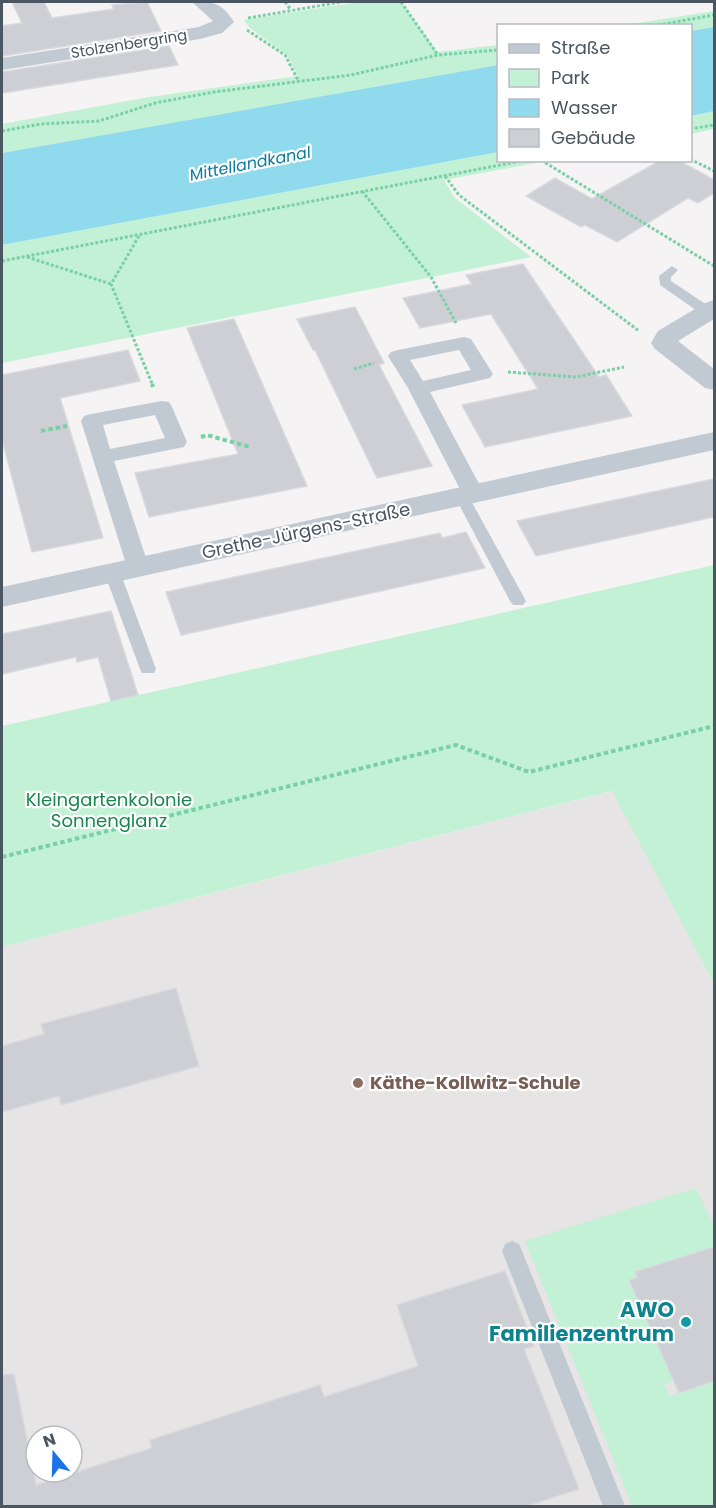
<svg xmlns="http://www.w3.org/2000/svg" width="716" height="1508" font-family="Poppins,sans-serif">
<rect width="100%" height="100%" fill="#f5f3f3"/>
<path fill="#e6e4e5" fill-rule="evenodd" d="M 613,791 L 714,984 L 714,1506 L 2,1506 L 2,947 ZM 36,1436 L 72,1436 L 72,1472 L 36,1472 Z"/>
<g fill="#c3f1d5">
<path d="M 358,2 L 401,2 L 437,52 L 498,45 L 498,65 L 2,153 L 2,124 L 149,97 L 298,76 L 287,55 L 250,28 L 244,20 Z"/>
<path d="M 714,11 L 714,27 L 691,31 L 690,26 L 625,25 Z"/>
<path d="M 714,111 L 714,129 L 691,134 L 691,116 Z"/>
<path d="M 498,152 L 498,160 L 547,161 L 444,180 L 454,197 L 531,257 L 2,363 L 2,245 Z"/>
<path d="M 714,565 L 714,984 L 612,791 L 2,947 L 2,726 Z"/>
<path d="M 696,1188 L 714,1226 L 714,1247 L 635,1272 L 637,1278 L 629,1281 L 673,1381 L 664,1384 L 670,1396 L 714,1381 L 714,1506 L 632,1506 L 525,1241 Z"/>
</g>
<g fill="#90daee">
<path d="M 714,27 L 714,111 L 691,116 L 691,31 Z"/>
<path d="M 498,65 L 498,152 L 2,245 L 2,153 Z"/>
</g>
<g fill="#cdcfd5" stroke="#d7d9de" stroke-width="1.5">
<path d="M 12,2 L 44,2 L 52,18 L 114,9 L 112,5 L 147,2 L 161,31 L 2,56 L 2,26 L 22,23 Z"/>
<path d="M 169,46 L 178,65 L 2,93 L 2,72 Z"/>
<path d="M 661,160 L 678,160 L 714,180 L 714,193 L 698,203 L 688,198 L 617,242 L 585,225 L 581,227 L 526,196 L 555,178 L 592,199 Z"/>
<path d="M 523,264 L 599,377 L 606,375 L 632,416 L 485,447 L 462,405 L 538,389 L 491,314 L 420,328 L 403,298 L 472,284 L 466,275 Z"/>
<path d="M 355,307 L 384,363 L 379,365 L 432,466 L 377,478 L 315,350 L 313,350 L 297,319 Z"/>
<path d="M 234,319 L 307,486 L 149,517 L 135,473 L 238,454 L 187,328 Z"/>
<path d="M 128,350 L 140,381 L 60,398 L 103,538 L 32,552 L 2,440 L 2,375 Z"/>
<path d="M 714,479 L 714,517 L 536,556 L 517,521 Z"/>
<path d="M 466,532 L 485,568 L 181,635 L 166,592 L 440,533 L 442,538 Z"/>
<path d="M 111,611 L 138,695 L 111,701 L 98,657 L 77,662 L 76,657 L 2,674 L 2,634 Z"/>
<path d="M 176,988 L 199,1066 L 61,1105 L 59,1096 L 2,1112 L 2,1046 L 44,1034 L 41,1024 Z"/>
<path d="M 714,1247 L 714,1381 L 679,1393 L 629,1280 L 637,1278 L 635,1272 Z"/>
<path d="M 505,1271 L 534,1346 L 524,1349 L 579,1489 L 527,1506 L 2,1506 L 2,1375 L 14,1374 L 36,1485 L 152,1448 L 150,1440 L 320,1385 L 324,1397 L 418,1366 L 397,1305 Z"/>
</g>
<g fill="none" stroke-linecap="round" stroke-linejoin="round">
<g stroke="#7ad0a6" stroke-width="3" stroke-dasharray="3 2" stroke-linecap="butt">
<path d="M 285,2 L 291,10"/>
<path d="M 401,2 L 438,55"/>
<path d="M 248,18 L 341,2"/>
<path d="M 653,26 L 714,15"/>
<path d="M 247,30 L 285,55 L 298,80"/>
<path d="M 690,129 L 714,125"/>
<path d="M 2,131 L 41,124 L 99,121 L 155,103 L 214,92 L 351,75 L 438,55 L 498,50"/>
<path d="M 690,159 L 714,171"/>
<path d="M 541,160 L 714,266"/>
<path d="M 445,176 L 459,195 L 639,331"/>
<path d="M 362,191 L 431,277 L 456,323"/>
<path d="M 139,236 L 111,284 L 153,386"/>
<path d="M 27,257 L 111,284"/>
<path d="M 2,261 L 526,160"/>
<path d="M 354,369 L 374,363"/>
<path d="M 508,372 L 576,377 L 624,367"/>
</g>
<g stroke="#7ad0a6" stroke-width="4" stroke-dasharray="4.5 3" stroke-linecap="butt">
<path d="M 152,384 L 153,387"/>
<path d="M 41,431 L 67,426"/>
<path d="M 201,437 L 207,435 L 250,447"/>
<path d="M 2,857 L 456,745 L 529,772 L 714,726"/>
</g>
<g fill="#c1cad2" fill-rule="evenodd">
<path d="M 672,266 L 678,270 L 671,277 L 671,281 L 713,309 L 714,312 L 713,315 L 703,315 L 660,285 L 659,276 Z"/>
<path d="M 462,492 L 469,497 L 526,601 L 523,605 L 513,605 L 510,601 L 455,497 Z"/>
<path d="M 112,567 L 120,572 L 156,669 L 154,673 L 142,673 L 140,669 L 104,572 Z"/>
<path d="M 512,1241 L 519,1244 L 522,1251 L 625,1506 L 603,1506 L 502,1251 L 505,1244 Z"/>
</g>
<g fill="#c1cad2" fill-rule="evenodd">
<path d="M 464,337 L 471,339 L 493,374 L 490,378 L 430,392 L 485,495 L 481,500 L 474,502 L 467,500 L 463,495 L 408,388 L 388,356 L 391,352 L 398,350 ZM 459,350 L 471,370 L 423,381 L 410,360 Z"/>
<path d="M 162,401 L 169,402 L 172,407 L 187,442 L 184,447 L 114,461 L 149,567 L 146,572 L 138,575 L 130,572 L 127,567 L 81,421 L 84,416 L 91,414 ZM 155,415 L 165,438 L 110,449 L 103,425 Z"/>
</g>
<g fill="#c1cad2" fill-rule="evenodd">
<path d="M 192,2 C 212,0 223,4 234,22 L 222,33 L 200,39 L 2,70 L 2,58 L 199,27 L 213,21 Z"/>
<path d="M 714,300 L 714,319 L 678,341 L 714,369 L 714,390 L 705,388 L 655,349 L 651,343 L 658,331 L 705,303 Z"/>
<path d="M 714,432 L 714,450 L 2,607 L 2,587 Z"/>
</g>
</g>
<circle fill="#8d6e63" stroke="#fff" stroke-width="2" cx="358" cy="1083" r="6"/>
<circle fill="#0f9aa8" stroke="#fff" stroke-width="2" cx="686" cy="1322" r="6"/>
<g text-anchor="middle" stroke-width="4.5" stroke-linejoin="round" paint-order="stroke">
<g font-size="15" fill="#4a5661" stroke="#fff">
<text transform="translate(129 44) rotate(-9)" y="5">Stolzenbergring</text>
</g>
<g font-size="16" font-style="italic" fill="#0c7c9b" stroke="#fff">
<text transform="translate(250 163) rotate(-11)" y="6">Mittellandkanal</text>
</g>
<g font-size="18" fill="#4a5661" stroke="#fff">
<text transform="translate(306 531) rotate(-12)" y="6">Grethe-Jürgens-Straße</text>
</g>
<g font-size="18" fill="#17864f" stroke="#fff">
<text x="109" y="806">Kleingartenkolonie<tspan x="109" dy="21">Sonnenglanz</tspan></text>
</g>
<g font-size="18" font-weight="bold" fill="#785e54" stroke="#fff" text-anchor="start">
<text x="370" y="1089">Käthe-Kollwitz-Schule</text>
</g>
<g font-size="21" font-weight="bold" fill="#0d838f" stroke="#fff" text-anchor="end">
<text x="674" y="1317">AWO<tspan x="674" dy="24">Familienzentrum</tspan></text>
</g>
</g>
<rect width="716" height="1508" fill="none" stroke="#4a5661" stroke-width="6"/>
<rect x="497" y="24" width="195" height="138" fill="#ffffff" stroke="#b7bbc0" stroke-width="1.5"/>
<rect x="509" y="44" width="30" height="9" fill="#c1cad2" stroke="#b7bbc0" stroke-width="1.5"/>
<text x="551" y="54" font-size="18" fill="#4a5661">Straße</text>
<rect x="509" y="69" width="30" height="18" fill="#c3f1d5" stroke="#b7bbc0" stroke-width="1.5"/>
<text x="551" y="84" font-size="18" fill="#4a5661">Park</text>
<rect x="509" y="99" width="30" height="18" fill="#90daee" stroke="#b7bbc0" stroke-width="1.5"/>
<text x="551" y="114" font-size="18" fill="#4a5661">Wasser</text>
<rect x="509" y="129" width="30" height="18" fill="#cdcfd5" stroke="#b7bbc0" stroke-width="1.5"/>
<text x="551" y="144" font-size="18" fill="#4a5661">Gebäude</text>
<g transform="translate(54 1454) rotate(341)"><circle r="28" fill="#ffffff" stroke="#b7bbc0" stroke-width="1.5"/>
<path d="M0-4.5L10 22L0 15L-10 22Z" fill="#1a73e8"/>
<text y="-9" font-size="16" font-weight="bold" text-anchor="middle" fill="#4a5661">N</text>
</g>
</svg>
